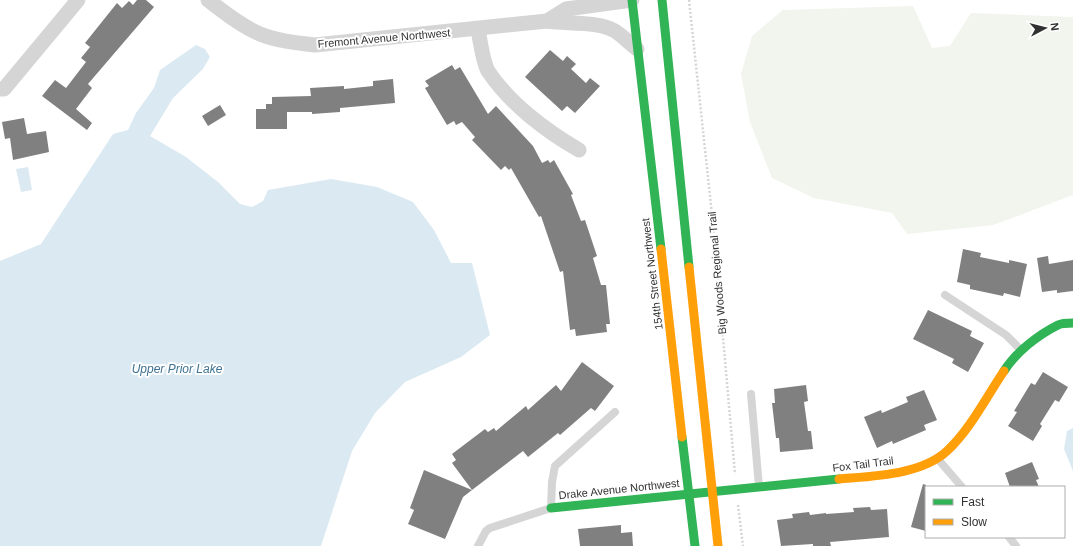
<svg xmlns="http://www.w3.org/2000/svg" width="1073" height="546" font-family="Helvetica,sans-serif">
<rect width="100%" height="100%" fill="#fff"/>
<path fill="#f1f5ed" d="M 913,6 L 932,48 L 950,46 L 971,13 L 1073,17 L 1073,195 L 993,225 L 907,234 L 892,213 L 814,198 L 772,178 L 750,122 L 741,74 L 752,36 L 783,10 Z"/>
<g fill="#dbe9f2">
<path d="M 196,45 L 205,49 L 210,57 L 203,69 L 173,98 L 150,136 L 186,157 L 218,182 L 240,204 L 252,207 L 263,201 L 268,190 L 331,179 L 377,187 L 413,202 L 434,230 L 451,263 L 472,263 L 490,335 L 461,357 L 405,382 L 375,413 L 352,451 L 321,546 L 0,546 L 0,261 L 41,244 L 113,134 L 128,130 L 136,113 L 154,88 L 160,70 Z"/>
<path d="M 28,167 L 32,190 L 21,192 L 16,169 Z"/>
<path d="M 1073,428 L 1073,471 L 1064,449 L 1067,431 Z"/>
</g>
<g fill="#808080">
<path d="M 137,0 L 146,0 L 154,7 L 88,84 L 92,88 L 76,109 L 92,123 L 87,130 L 42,96 L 55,80 L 66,88 L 86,62 L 81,58 L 90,47 L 85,43 L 117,3 L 122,8 L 129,1 L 133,5 Z"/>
<path d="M 550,50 L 563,61 L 567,56 L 576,64 L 571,69 L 586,83 L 590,78 L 600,86 L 575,113 L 567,106 L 562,111 L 525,77 Z"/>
<path d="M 452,65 L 455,70 L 460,67 L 488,114 L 496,106 L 533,146 L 542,163 L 548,160 L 550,163 L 554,160 L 573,194 L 571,195 L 581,221 L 585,220 L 597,256 L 593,258 L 601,285 L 606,285 L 610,324 L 606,324 L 607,332 L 576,336 L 575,329 L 570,330 L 563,271 L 560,272 L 541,216 L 539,217 L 511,168 L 509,170 L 505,166 L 501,170 L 472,140 L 475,137 L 462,122 L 456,125 L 454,121 L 447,125 L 425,88 L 429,86 L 425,81 Z"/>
<path d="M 393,79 L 395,103 L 340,108 L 340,112 L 312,114 L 312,112 L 287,112 L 287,129 L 256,129 L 256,109 L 266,109 L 266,104 L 272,104 L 272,97 L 311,96 L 310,88 L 344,86 L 344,89 L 373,86 L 373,81 Z"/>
<path d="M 220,105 L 226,115 L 208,126 L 202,116 Z"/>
<path d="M 24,118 L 27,134 L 46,131 L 49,152 L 13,160 L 10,138 L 5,139 L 2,122 Z"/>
<path d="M 963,249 L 981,253 L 980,257 L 1009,263 L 1009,260 L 1027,264 L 1020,297 L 1004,293 L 1003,296 L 970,289 L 970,285 L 957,282 Z"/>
<path d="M 1048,256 L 1049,264 L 1073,260 L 1073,291 L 1057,293 L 1057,290 L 1042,292 L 1037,258 Z"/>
<path d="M 928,310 L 972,331 L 970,336 L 984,343 L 968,372 L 952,363 L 954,359 L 913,339 Z"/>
<path d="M 582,362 L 614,386 L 595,411 L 591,408 L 560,435 L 558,433 L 528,457 L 523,451 L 472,490 L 452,463 L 456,460 L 452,454 L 485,429 L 488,432 L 494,428 L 496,431 L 526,406 L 528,410 L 556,385 L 561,391 Z"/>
<path d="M 1043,372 L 1068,387 L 1059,402 L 1055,400 L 1040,424 L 1042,426 L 1033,441 L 1008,426 L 1017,412 L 1014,411 L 1031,383 L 1035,385 Z"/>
<path d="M 806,385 L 808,401 L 804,402 L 808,431 L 811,431 L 813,449 L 780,452 L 779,438 L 776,438 L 772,403 L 775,403 L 774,389 Z"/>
<path d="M 924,390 L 937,420 L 924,425 L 926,430 L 893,444 L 892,441 L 877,448 L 864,417 L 881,410 L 882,413 L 908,402 L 906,397 Z"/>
<path d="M 1032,462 L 1039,479 L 1036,480 L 1039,487 L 1010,487 L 1005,473 Z"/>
<path d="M 424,470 L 472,490 L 463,497 L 445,539 L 408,524 L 414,510 L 410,508 Z"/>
<path d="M 923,484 L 926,485 L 926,531 L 911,527 Z"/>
<path d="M 870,507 L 871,510 L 887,509 L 889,537 L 830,542 L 831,546 L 813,546 L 813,544 L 781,546 L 777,520 L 793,518 L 792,514 L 809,512 L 810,515 L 826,513 L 826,514 L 854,512 L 853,508 Z"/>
<path d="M 621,525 L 621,533 L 632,532 L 633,546 L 580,546 L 578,529 Z"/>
</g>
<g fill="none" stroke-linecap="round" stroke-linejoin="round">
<g stroke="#d5d5d5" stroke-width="2.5" stroke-dasharray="2 2" stroke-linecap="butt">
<path d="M 689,0 L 713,224 L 735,474"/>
<path d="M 738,505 L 743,546"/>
</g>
<g stroke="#d5d5d5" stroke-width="8">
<path d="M 945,295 L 1006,335 L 1021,350"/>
<path d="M 751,394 L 759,487"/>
<path d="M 937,458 L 962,487"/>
<path d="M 1009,537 L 1016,546"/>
<path d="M 478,546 L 486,531 L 490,528 L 551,508 L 552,482 L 555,466 L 615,412"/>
</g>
<g stroke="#d5d5d5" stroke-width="15">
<path d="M 208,0 C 224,12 241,26 260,34 C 277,41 297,43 315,45 L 547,21 C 567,24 599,21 615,31 C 623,36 630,44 637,49"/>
<path d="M 547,21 L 566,9 L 632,0"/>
<path d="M 478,29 C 480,40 483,62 488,71 C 509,103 546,131 579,150"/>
<path d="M 0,89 L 4,89 L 78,0"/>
</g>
<g stroke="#30b455" stroke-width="9">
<path d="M 632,0 L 661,249"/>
<path d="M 662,0 L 689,267"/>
<path d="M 1004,371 C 1016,352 1038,335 1058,325 C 1062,323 1068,323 1073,323"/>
<path d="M 682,437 L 695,546"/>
<path d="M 551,508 L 839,479"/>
</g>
<g stroke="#ff9f0a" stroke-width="9">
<path d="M 661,249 L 682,437"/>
<path d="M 689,267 L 718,546"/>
<path d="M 839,479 C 873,476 921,475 947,451 C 970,430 987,396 1004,371"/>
</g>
</g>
<g text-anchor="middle" stroke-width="4" stroke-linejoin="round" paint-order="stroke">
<g font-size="11" fill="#313131" stroke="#fff">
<text transform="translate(384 38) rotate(-5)" y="4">Fremont Avenue Northwest</text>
<text transform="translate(717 273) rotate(-95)" y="4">Big Woods Regional Trail</text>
<text transform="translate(652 274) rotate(-97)" y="4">154th Street Northwest</text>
<text transform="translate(863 464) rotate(-7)" y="4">Fox Tail Trail</text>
<text transform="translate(619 489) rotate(-6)" y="4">Drake Avenue Northwest</text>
</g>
<g font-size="12" font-style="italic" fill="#3f7192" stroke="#fff">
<text x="177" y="373">Upper Prior Lake</text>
</g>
</g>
<rect x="925" y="486" width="140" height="52" fill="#ffffff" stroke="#adadad"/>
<rect x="933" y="499" width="20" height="6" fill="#30b455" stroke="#adadad"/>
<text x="961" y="506" font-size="12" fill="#313131">Fast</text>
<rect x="933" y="519" width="20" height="6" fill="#ff9f0a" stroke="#adadad"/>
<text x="961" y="526" font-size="12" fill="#313131">Slow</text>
<g transform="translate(1045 28) rotate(83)" stroke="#ffffff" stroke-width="3" paint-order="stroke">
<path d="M0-3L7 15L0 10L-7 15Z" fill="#313131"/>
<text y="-6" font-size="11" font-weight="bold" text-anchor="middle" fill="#313131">N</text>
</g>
</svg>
